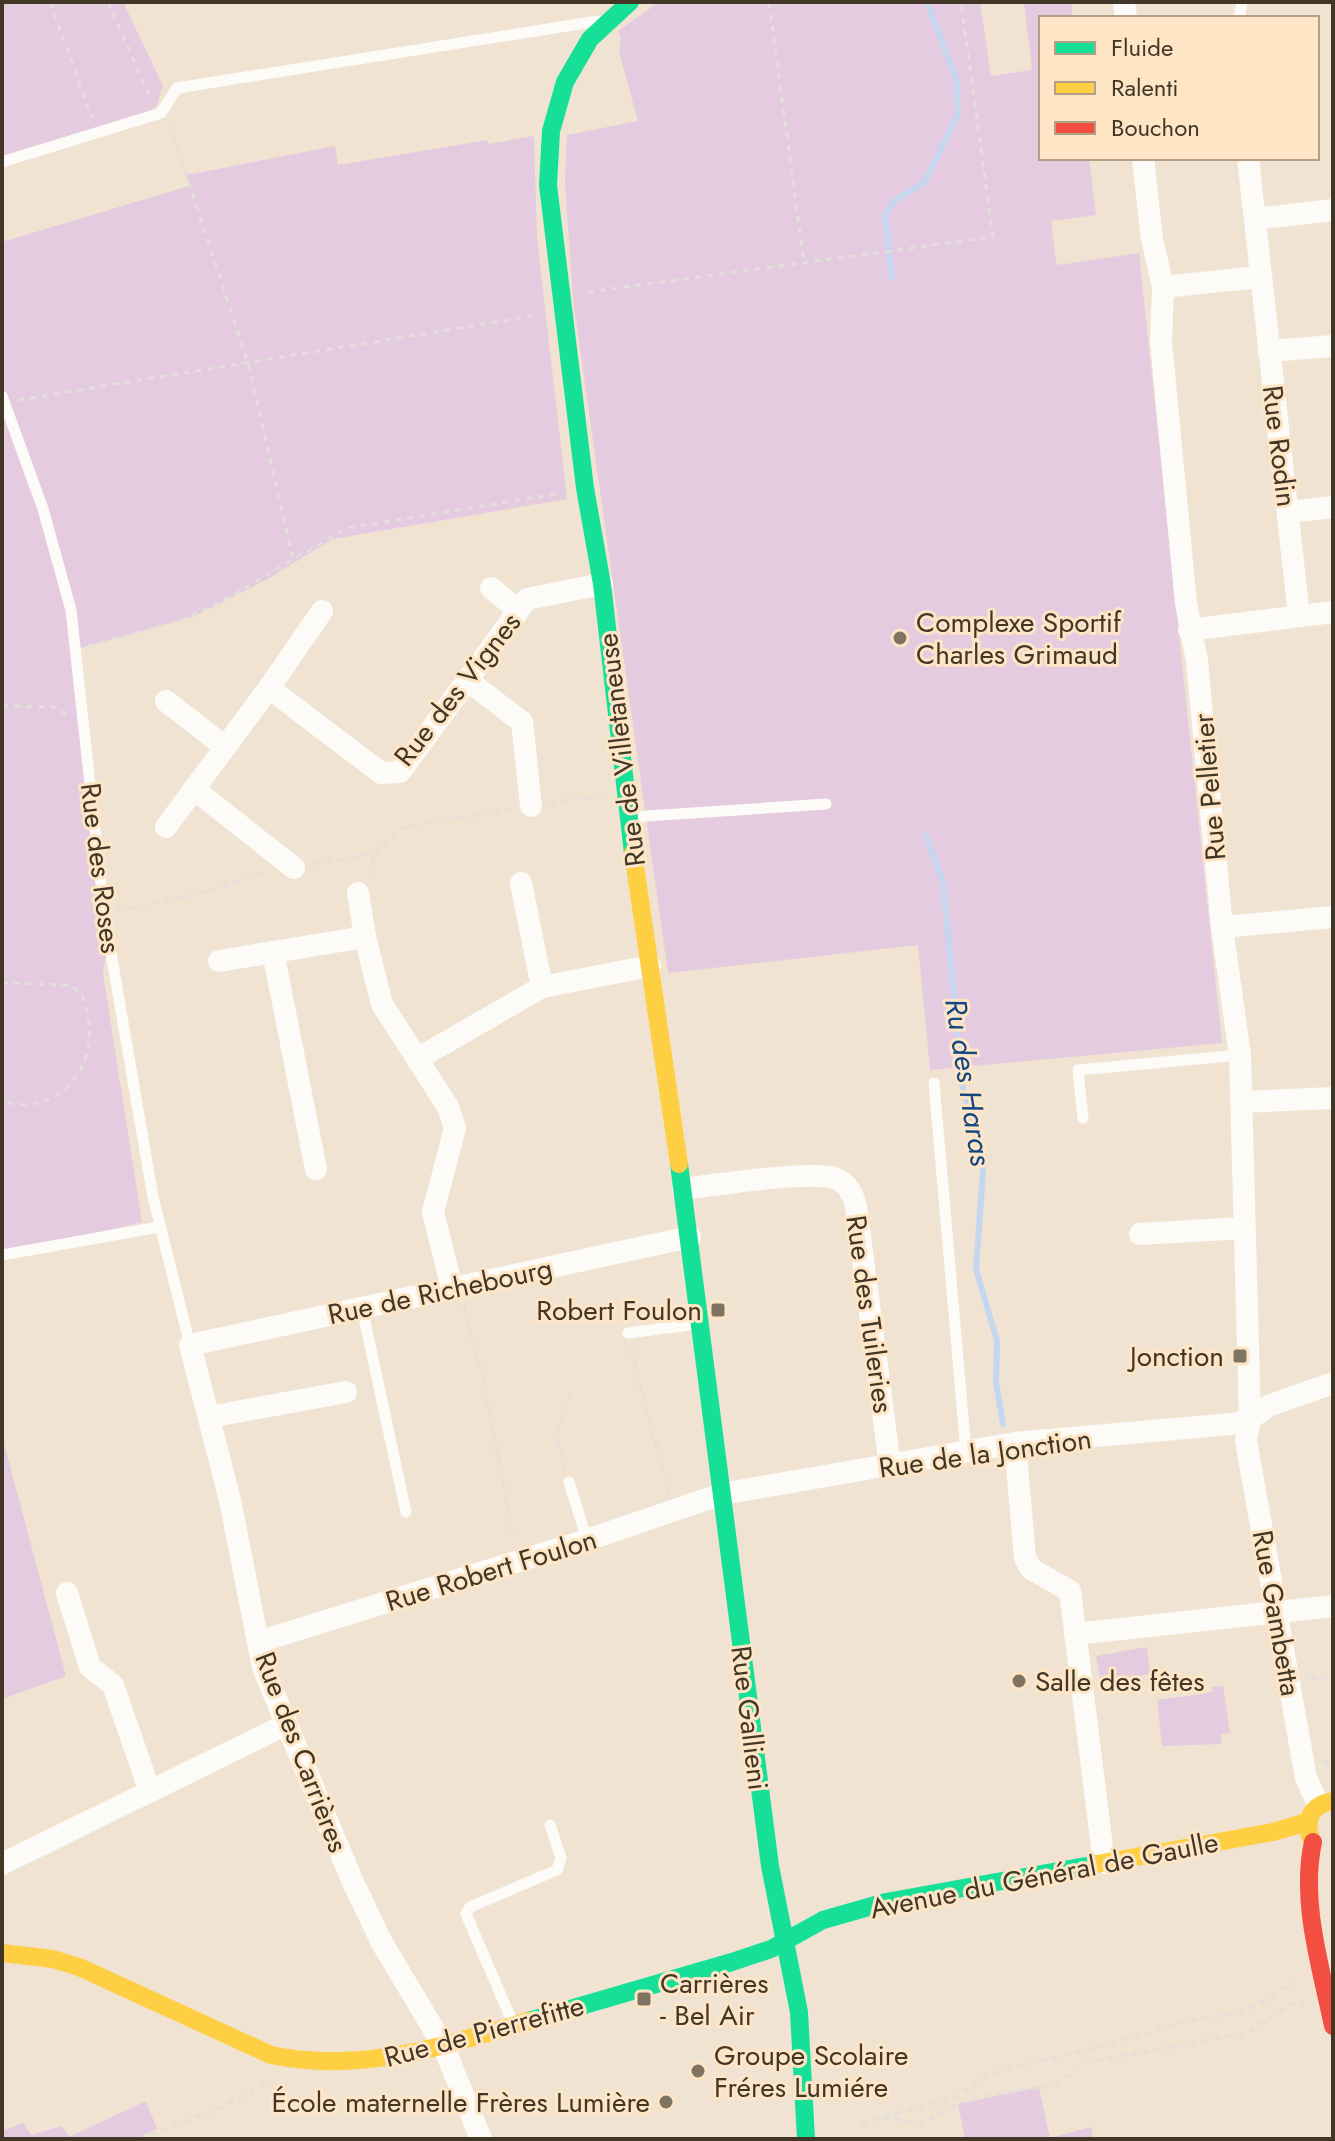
<svg xmlns="http://www.w3.org/2000/svg" width="1335" height="2141" font-family="Jost,sans-serif">
<rect width="100%" height="100%" fill="#f0e3d2"/>
<g fill="#e4cbe0">
<path d="M 2,2 L 123,2 L 163,86 L 157,105 L 150,111 L 2,156 Z"/>
<path d="M 659,2 L 980,2 L 991,76 L 1032,70 L 1024,2 L 1071,2 L 1073,18 L 1041,18 L 1041,158 L 1089,158 L 1096,215 L 1051,221 L 1056,262 L 1059,265 L 1139,253 L 1222,1043 L 930,1070 L 918,945 L 668,973 L 573,299 L 565,182 L 567,135 L 638,121 L 619,52 L 621,38 L 618,31 Z"/>
<path d="M 534,136 L 537,239 L 567,499 L 333,539 L 266,580 L 195,616 L 78,649 L 106,953 L 103,974 L 142,1222 L 67,1240 L 2,1250 L 2,242 L 189,186 L 187,175 L 335,146 L 338,165 L 487,140 L 488,144 Z"/>
<path d="M 2,1436 L 66,1676 L 2,1699 Z"/>
<path d="M 1147,1647 L 1150,1674 L 1101,1683 L 1096,1656 Z"/>
<path d="M 1223,1686 L 1230,1733 L 1221,1734 L 1222,1744 L 1162,1746 L 1157,1700 L 1208,1693 L 1213,1691 L 1212,1687 Z"/>
<path d="M 1039,2087 L 1050,2138 L 1091,2127 L 1093,2139 L 965,2139 L 958,2104 Z"/>
<path d="M 146,2101 L 157,2129 L 134,2139 L 2,2139 L 2,2131 L 23,2123 L 31,2135 L 62,2126 L 69,2137 Z"/>
</g>
<g fill="none" stroke-linecap="round" stroke-linejoin="round">
<g stroke="#c5d6ee" stroke-width="6">
<path d="M 892,278 L 885,214 L 894,201 L 925,182 L 958,114 L 957,82 L 927,2"/>
<path d="M 926,836 L 943,882 L 963,1089 L 984,1158 L 976,1269 L 997,1341 L 996,1383 L 1003,1424"/>
</g>
<g stroke="#e3dfda" stroke-width="3" stroke-dasharray="6 6" stroke-linecap="butt">
<path d="M 50,2 L 92,118"/>
<path d="M 108,2 L 152,102"/>
<path d="M 769,2 L 804,263"/>
<path d="M 2,4 L 8,2"/>
<path d="M 170,125 L 248,363 L 293,560"/>
<path d="M 588,292 L 993,237 L 961,2"/>
<path d="M 18,400 L 539,315"/>
<path d="M 88,646 L 179,621 L 224,600 L 347,528 L 562,493"/>
<path d="M 2,706 L 53,707 L 68,715"/>
<path d="M 550,803 L 602,796"/>
<path d="M 315,864 L 375,853 L 403,827 L 511,809"/>
<path d="M 370,876 L 375,853"/>
<path d="M 117,910 L 191,896 L 268,872"/>
<path d="M 2,983 L 70,985 C 83,992 86,1003 88,1017 C 98,1069 57,1118 2,1101"/>
<path d="M 464,1306 L 474,1352 L 482,1372 L 512,1531"/>
<path d="M 631,1349 L 668,1492"/>
<path d="M 565,1469 L 557,1438 L 572,1388"/>
<path d="M 1310,1679 L 1333,1676"/>
<path d="M 1324,1762 L 1333,1761"/>
<path d="M 883,2118 L 921,2124 L 968,2098 L 1050,2086 L 1088,2062 L 1248,2033 L 1286,2006 L 1304,2002"/>
<path d="M 861,2123 L 955,2098 L 986,2075 L 1148,2034 C 1180,2018 1214,2019 1247,2009 C 1265,2004 1277,1987 1297,1983"/>
<path d="M 139,2139 L 226,2105 L 270,2081"/>
</g>
<g stroke="#fdfbf8" stroke-width="11">
<path d="M 1239,18 L 1242,2"/>
<path d="M 2,162 L 161,113 L 177,88 L 598,21"/>
<path d="M 2,396 L 43,509 L 71,610 L 104,912 L 153,1197 L 190,1345"/>
<path d="M 632,817 L 826,804"/>
<path d="M 934,1083 L 966,1452"/>
<path d="M 1083,1118 L 1078,1070 L 1240,1055"/>
<path d="M 2,1255 L 159,1227"/>
<path d="M 362,1308 L 406,1512"/>
<path d="M 628,1333 L 698,1324"/>
<path d="M 569,1482 L 587,1540"/>
<path d="M 513,2023 L 466,1914 L 470,1907 L 557,1870 L 561,1858 L 550,1825"/>
</g>
<g stroke="#fdfbf8" stroke-width="22">
<path d="M 1124,2 L 1126,18"/>
<path d="M 1143,158 L 1152,239 L 1163,287 L 1161,342 L 1186,603 L 1197,661 L 1222,927 L 1240,1055 L 1250,1419 L 1246,1441 L 1306,1778 L 1318,1804"/>
<path d="M 1248,158 L 1299,616"/>
<path d="M 1255,219 L 1333,210"/>
<path d="M 1163,287 L 1259,277"/>
<path d="M 1269,351 L 1333,346"/>
<path d="M 1289,512 L 1333,507"/>
<path d="M 491,588 L 518,610"/>
<path d="M 1189,630 L 1333,612"/>
<path d="M 467,680 L 522,722 L 531,806"/>
<path d="M 269,688 L 322,611"/>
<path d="M 166,701 L 225,747"/>
<path d="M 194,789 L 294,868"/>
<path d="M 166,827 L 269,688 L 381,773 L 400,772 L 527,599 L 602,584"/>
<path d="M 521,883 L 542,987"/>
<path d="M 358,893 L 365,937 L 382,1004 L 448,1107 L 455,1128 L 433,1212 L 452,1288"/>
<path d="M 1222,927 L 1333,917"/>
<path d="M 273,952 L 316,1169"/>
<path d="M 219,961 L 365,937"/>
<path d="M 417,1059 L 542,987 L 650,966"/>
<path d="M 1243,1102 L 1333,1098"/>
<path d="M 683,1189 C 711,1185 811,1171 834,1178 C 847,1182 853,1194 856,1206 L 890,1466"/>
<path d="M 1140,1234 L 1243,1228"/>
<path d="M 209,1417 L 346,1392"/>
<path d="M 1015,1443 L 1025,1558 L 1031,1569 L 1070,1591 L 1104,1863"/>
<path d="M 67,1593 L 90,1667 L 113,1685 L 149,1789"/>
<path d="M 1075,1634 L 1333,1606"/>
<path d="M 258,1642 L 587,1540 L 722,1494 L 1015,1443 L 1232,1424 L 1250,1419 L 1268,1406 L 1333,1383"/>
<path d="M 2,1864 L 287,1724"/>
<path d="M 481,2139 L 443,2045 L 382,1943 L 352,1880 L 263,1668 L 230,1500 L 190,1345 L 690,1237"/>
</g>
<g stroke="#16e098" stroke-width="18">
<path d="M 630,2 L 590,39 L 565,82 L 551,131 L 548,185 L 585,488 L 602,584 L 633,853"/>
<path d="M 679,1164 L 770,1866 L 799,2012 L 806,2139"/>
<path d="M 529,2021 L 732,1962 L 771,1949 L 823,1920 L 886,1902 L 1097,1864"/>
</g>
<g stroke="#ffcf43" stroke-width="18">
<path d="M 633,853 L 679,1164"/>
<path d="M 1312,1841 C 1303,1820 1311,1805 1333,1801"/>
<path d="M 1097,1864 L 1273,1832 L 1307,1822"/>
<path d="M 2,1953 L 53,1959 L 79,1967 L 271,2055 C 362,2074 442,2046 529,2021"/>
</g>
<path stroke="#f24e42" stroke-width="18" d="M 1313,1842 C 1300,1902 1321,1967 1333,2026"/>
</g>
<g fill="#7f7362" stroke="#fde5c5" stroke-width="3">
<circle cx="900" cy="638" r="8"/>
<rect x="710" y="1302" width="16" height="16" rx="4"/>
<rect x="1232" y="1348" width="16" height="16" rx="4"/>
<circle cx="1019" cy="1681" r="8"/>
<rect x="636" y="1991" width="16" height="16" rx="4"/>
<circle cx="698" cy="2071" r="8"/>
<circle cx="666" cy="2102" r="8"/>
</g>
<g text-anchor="middle" stroke-width="6" stroke-linejoin="round" paint-order="stroke">
<g font-size="28" fill="#423626" stroke="#fde5c5">
<text transform="translate(1280 446) rotate(83)" y="10">Rue Rodin</text>
<text transform="translate(457 689) rotate(-52)" y="10">Rue des Vignes</text>
<text transform="translate(621 750) rotate(-97)" y="10">Rue de Villetaneuse</text>
<text transform="translate(1209 787) rotate(-95)" y="10">Rue Pelletier</text>
<text transform="translate(101 868) rotate(83)" y="10">Rue des Roses</text>
<text transform="translate(440 1291) rotate(-12)" y="10">Rue de Richebourg</text>
<text transform="translate(870 1314) rotate(82)" y="10">Rue des Tuileries</text>
<text transform="translate(985 1453) rotate(-8)" y="10">Rue de la Jonction</text>
<text transform="translate(491 1570) rotate(-17)" y="10">Rue Robert Foulon</text>
<text transform="translate(1277 1613) rotate(80)" y="10">Rue Gambetta</text>
<text transform="translate(750 1718) rotate(83)" y="10">Rue Gallieni</text>
<text transform="translate(302 1752) rotate(69)" y="10">Rue des Carrières</text>
<text transform="translate(1044 1875) rotate(-11)" y="10">Avenue du Général de Gaulle</text>
<text transform="translate(484 2031) rotate(-15)" y="10">Rue de Pierrefitte</text>
</g>
<g font-size="28" fill="#423626" stroke="#fde5c5" text-anchor="start">
<text x="916" y="632">Complexe Sportif<tspan x="916" dy="32">Charles Grimaud</tspan></text>
<text x="702" y="1320" text-anchor="end">Robert Foulon</text>
<text x="1224" y="1366" text-anchor="end">Jonction</text>
<text x="1035" y="1691">Salle des fêtes</text>
<text x="660" y="1993">Carrières<tspan x="660" dy="32">- Bel Air</tspan></text>
<text x="714" y="2065">Groupe Scolaire<tspan x="714" dy="32">Fréres Lumiére</tspan></text>
<text x="650" y="2112" text-anchor="end">École maternelle Frères Lumière</text>
</g>
<g font-size="30" font-style="italic" fill="#144883" stroke="#fde5c5">
<text transform="translate(968 1082) rotate(81)" y="10">Ru des Haras</text>
</g>
</g>
<rect width="1335" height="2141" fill="none" stroke="#423626" stroke-width="8"/>
<rect x="1039" y="16" width="280" height="144" fill="#fde5c5" stroke="#b29f85" stroke-width="2"/>
<rect x="1055" y="42" width="40" height="12" fill="#16e098" stroke="#b29f85" stroke-width="2"/>
<text x="1111" y="56" font-size="24" fill="#423626">Fluide</text>
<rect x="1055" y="82" width="40" height="12" fill="#ffcf43" stroke="#b29f85" stroke-width="2"/>
<text x="1111" y="96" font-size="24" fill="#423626">Ralenti</text>
<rect x="1055" y="122" width="40" height="12" fill="#f24e42" stroke="#b29f85" stroke-width="2"/>
<text x="1111" y="136" font-size="24" fill="#423626">Bouchon</text>
</svg>
